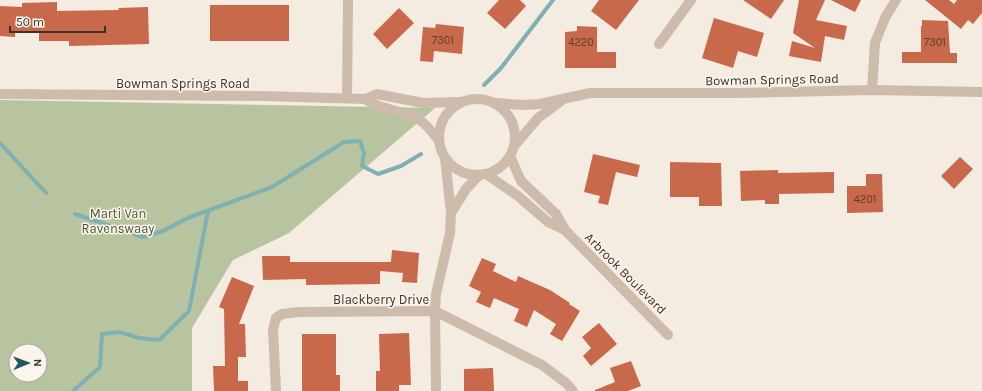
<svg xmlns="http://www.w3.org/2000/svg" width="982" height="391" font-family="Karla,sans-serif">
<rect width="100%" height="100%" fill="#f4ebe1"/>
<path fill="#b8c4a0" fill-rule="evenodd" d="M 0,100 L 435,108 L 289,233 L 233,260 L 192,328 L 192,391 L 0,391 ZM 16,351 L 40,351 L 40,375 L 16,375 Z"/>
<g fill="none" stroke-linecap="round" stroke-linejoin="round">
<g stroke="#7fb0b2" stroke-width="4">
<path d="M 484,85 L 501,68 L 553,0"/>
<path d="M 0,143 L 46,193"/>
<path d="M 75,214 L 143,237 L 163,231 L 188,218 L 272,187 L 344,142 L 360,141 L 364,153 L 362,166 L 378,174 L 401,166 L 421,154"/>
<path d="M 73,391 L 100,367 L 102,334 L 119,332 L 139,338 L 159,340 L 189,311 L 208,211"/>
</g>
</g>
<g fill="#c8694b">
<path d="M 499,0 L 520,0 L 526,6 L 505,29 L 487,13 Z"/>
<path d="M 599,0 L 639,0 L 616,30 L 591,11 Z"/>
<path d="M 743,0 L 784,0 L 771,19 Z"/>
<path d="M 799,0 L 825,0 L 816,20 L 847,26 L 844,40 L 825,36 L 821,62 L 789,56 L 792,41 L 815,48 L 793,33 Z"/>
<path d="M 831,0 L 861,0 L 855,12 Z"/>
<path d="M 925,0 L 949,0 L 954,4 L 957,0 L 982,0 L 982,13 L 973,24 L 968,20 L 961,29 Z"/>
<path d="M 57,2 L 57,11 L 119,10 L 118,8 L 148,7 L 149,44 L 69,46 L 69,41 L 39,41 L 39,31 L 15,32 L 15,37 L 0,36 L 0,6 L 22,7 L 22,3 Z"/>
<rect x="210" y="5" width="79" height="36"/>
<path d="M 399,8 L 414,23 L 387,49 L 373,34 Z"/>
<path d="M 714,18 L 764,33 L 757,57 L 738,51 L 733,68 L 702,58 Z"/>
<path d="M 922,20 L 948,21 L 950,53 L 957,53 L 957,63 L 902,63 L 902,52 L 921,52 L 921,26 L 922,26 Z"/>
<path d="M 436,24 L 464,27 L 462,54 L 434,51 L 433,62 L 420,61 L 423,27 L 435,28 Z"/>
<path d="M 577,26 L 597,27 L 597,52 L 616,52 L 616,68 L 565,68 L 565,32 L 577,31 Z"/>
<path d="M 593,154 L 640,165 L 637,177 L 616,172 L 608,205 L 598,203 L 600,196 L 584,192 Z"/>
<path d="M 960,157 L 973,169 L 954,189 L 941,176 Z"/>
<path d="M 670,162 L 721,163 L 722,206 L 699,206 L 699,197 L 670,197 Z"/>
<path d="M 778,170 L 778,173 L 834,172 L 834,193 L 779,194 L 779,204 L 765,204 L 765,200 L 741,201 L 740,171 Z"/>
<path d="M 866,174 L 882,174 L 883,212 L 847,213 L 847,186 L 866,186 Z"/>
<path d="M 392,250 L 419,253 L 417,283 L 402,282 L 403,273 L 380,271 L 380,284 L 306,285 L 306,279 L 263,280 L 262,256 L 290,256 L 290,262 L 391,262 Z"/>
<path d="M 482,258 L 496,264 L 493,271 L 516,282 L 518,276 L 550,290 L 570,303 L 569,304 L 580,311 L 562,341 L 550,334 L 556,324 L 534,310 L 527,327 L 514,321 L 519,309 L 494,298 L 490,308 L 476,302 L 481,292 L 469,286 Z"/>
<path d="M 232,277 L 254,286 L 239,324 L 245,324 L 246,357 L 238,357 L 238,381 L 248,381 L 248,391 L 214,391 L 213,366 L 225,366 L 224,309 L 219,307 Z"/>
<path d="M 599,323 L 617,344 L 591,366 L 583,356 L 591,348 L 582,337 Z"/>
<path d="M 409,333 L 411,385 L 399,385 L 399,391 L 376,391 L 376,371 L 380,371 L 379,334 Z"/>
<path d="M 302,334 L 336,334 L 336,375 L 340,375 L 340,391 L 302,391 Z"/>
<path d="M 631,361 L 641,386 L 628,391 L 595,391 L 595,390 L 615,382 L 610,368 Z"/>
<path d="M 493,368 L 494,391 L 464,391 L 464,369 Z"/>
</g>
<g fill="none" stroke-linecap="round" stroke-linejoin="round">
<g stroke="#cdbbac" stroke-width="10">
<path d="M 659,44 L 691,0"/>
<path d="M 872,90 L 875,43 L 885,18 L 896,0"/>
<path d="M 0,94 L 262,96 L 365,99 L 377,94 L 423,103 L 460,102"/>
<path d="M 347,98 L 348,0"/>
<circle cx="477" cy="137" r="38"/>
<path d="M 365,99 C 382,111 401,109 418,119 C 427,124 433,133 439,141"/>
<path d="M 496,103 L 523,105 L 540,104 L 590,93 L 739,93 L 872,90 L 982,92"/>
<path d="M 515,145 L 538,118 L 561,101"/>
<path d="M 510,156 L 521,181 L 556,214 L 565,230"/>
<path d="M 486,174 L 518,196 L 548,222 L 565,230 L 668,335"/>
<path d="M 451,213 L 466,189 L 479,175"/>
<path d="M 276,391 L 273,330 L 276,318 L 282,314 L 298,312 L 435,311 L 542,365 L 566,383 L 573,391"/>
<path d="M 436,391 L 435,311 L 436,294 L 450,233 L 451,213 L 445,158"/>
</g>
</g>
<g text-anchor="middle" stroke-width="3" stroke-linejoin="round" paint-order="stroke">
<g font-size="11" fill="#5e3e33">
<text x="443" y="44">7301</text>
<text x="581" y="46">4220</text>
<text x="935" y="46">7301</text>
<text x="865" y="203">4201</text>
</g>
<g font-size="13" fill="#3b302b" stroke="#fbf5ee">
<text transform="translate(772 79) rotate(-1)" y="5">Bowman Springs Road</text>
<text x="183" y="88">Bowman Springs Road</text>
<text transform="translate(626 273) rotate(45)" y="5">Arbrook Boulevard</text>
<text x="381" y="304">Blackberry Drive</text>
</g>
<g font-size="13" fill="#4a5a2e" stroke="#fbf5ee">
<text x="118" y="218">Marti Van<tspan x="118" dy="15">Ravenswaay</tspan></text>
</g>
</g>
<g transform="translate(28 363) rotate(89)"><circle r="19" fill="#fbf5ee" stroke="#aea6a0"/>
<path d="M0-3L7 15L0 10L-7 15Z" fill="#1f5a5e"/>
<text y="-6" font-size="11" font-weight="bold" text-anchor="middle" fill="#3b302b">N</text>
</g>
<path d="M10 26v6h95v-6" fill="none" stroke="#3b302b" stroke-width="2"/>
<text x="16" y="26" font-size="12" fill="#3b302b" stroke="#fbf5ee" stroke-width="3" paint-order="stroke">50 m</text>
</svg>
